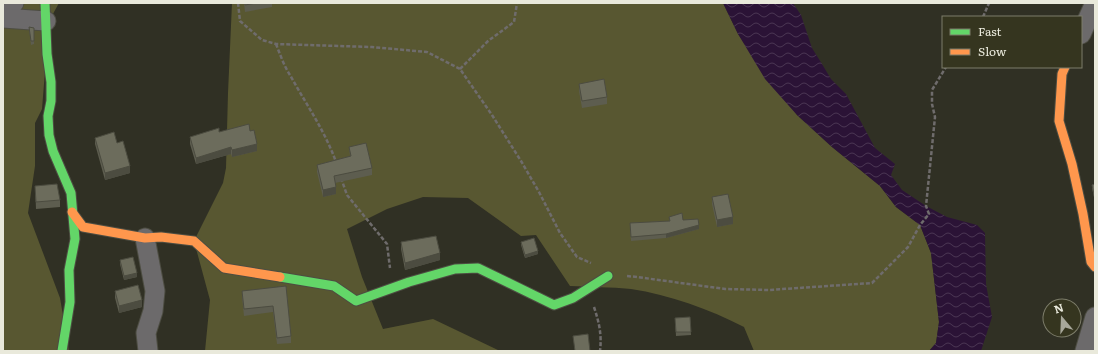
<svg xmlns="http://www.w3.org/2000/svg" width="1098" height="354" font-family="Literata,serif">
<defs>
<pattern id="water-waves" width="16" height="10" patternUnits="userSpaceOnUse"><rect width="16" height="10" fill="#2b1336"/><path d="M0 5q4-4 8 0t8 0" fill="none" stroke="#4a3552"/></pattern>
</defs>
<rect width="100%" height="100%" fill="#303024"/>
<g fill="#585731">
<path d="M 3,3 L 59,3 L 49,21 L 42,109 L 35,123 L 35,166 L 28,213 L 60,298 L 69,351 L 3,351 Z"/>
<path d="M 232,3 L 723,3 L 738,34 L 797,115 L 832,147 L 880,186 L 896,207 L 920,225 L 931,253 L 939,322 L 936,343 L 929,351 L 754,351 L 744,327 C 709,309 670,295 631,289 C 611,287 590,287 570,286 L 536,235 L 521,236 L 468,198 L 423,197 L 387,209 L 347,229 L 362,277 L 383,329 L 433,319 L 500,351 L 205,351 L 210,300 L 194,241 L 223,183 L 226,168 L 228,93 Z"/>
</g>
<path fill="url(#water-waves)" d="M 723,3 L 793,3 L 801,15 L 812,48 L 822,64 L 831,79 L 846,94 L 875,148 L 895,164 L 891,175 L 902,190 L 926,206 L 947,217 L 977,225 L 985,233 L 986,284 L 992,317 L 981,351 L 929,351 L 936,343 L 939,322 L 931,253 L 920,225 L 896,207 L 880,186 L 832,147 L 797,115 L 765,79 L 738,34 Z"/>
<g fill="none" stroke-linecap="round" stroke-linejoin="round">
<g stroke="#4d4d42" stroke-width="21">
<g id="street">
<path d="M 3,13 L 14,3"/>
<path d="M 3,18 L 46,21"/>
<path d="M 1081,34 L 1095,3"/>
<path d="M 145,238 L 155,291 L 153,311 L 146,333 L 148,351"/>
<path d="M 1085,351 L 1095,317"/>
</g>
</g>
<g stroke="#4d4d42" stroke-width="11">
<g id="fast">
<path d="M 45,3 L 47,54 L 51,82 L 51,101 L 48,116 L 49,135 L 53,151 L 71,193 L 75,239 L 69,270 L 70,302 L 62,351"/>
<path d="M 280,277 L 334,286 L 356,301 L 409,282 L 455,269 L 478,268 L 554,305 L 573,298 L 608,276"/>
</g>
</g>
<g stroke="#4d4d42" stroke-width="11">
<g id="slow">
<path d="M 1065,67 L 1062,74 L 1059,121 L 1072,164 L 1083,214 L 1091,262 L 1095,267"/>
<path d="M 72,212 L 83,227 L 145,238 L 161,237 L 194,241 L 224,268 L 280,277"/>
</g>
</g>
<g stroke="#6f6c6c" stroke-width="2.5" stroke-dasharray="4 2" stroke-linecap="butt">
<path d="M 238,3 L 240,21 L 262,40 L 276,44 L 372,47 L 427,52 L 460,69 L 492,115 L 521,161 L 539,192 L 560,233 L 577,257 L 591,263"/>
<path d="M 983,17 L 989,3"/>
<path d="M 276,44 C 280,54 284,66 290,75 C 306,104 325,131 336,162"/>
<path d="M 460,69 L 488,41 L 514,22 L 517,3"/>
<path d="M 341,178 L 347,195 L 387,244 L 390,268"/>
<path d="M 627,276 L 637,277 L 725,289 L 769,290 L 872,283 L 908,247 L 920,225 L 929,214 L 926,206 L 935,117 L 932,104 L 932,90 L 946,67"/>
<path d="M 594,307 C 599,322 602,335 600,351"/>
</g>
<use href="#street" stroke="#6c6a6b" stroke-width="19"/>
<use href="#fast" stroke="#63d668" stroke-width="9"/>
<use href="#slow" stroke="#ff974d" stroke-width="9"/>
</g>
<g fill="#5d5d4f">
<path d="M 244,3 L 272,3 L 272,7 L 245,12 Z"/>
<path d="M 29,27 L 34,28 L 34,44 L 31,45 Z"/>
<path d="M 579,84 L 607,97 L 607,104 L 582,108 L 579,91 Z"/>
<path d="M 250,131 L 257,151 L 232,157 L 231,154 L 196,164 L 190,144 L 190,137 L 219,132 Z"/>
<path d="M 95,138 L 117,143 L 130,173 L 105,180 L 95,144 Z"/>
<path d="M 349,147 L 372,168 L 372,175 L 335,183 L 336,194 L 323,197 L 317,172 L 317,165 L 350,156 Z"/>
<path d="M 1095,184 L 1095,202 L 1092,188 L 1092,185 Z"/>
<path d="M 35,186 L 60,200 L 60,207 L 36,209 Z"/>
<path d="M 712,197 L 733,224 L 717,227 L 712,204 Z"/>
<path d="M 669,217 L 683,220 L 699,229 L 666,238 L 631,241 L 630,223 L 669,221 Z"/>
<path d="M 401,242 L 440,260 L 405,270 L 401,249 Z"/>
<path d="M 521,242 L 538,254 L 525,258 L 521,245 Z"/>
<path d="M 120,260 L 137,277 L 124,280 L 120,264 Z"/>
<path d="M 286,286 L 291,336 L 291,343 L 277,344 L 273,312 L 244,316 L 242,297 L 242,291 Z"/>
<path d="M 115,291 L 142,307 L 119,313 L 115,298 Z"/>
<path d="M 690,317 L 691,335 L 676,336 L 675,318 Z"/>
</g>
<g fill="#4c4c40">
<path d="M 257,144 L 257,151 L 232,157 L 232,150 Z"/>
<path d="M 231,147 L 231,154 L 196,164 L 196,158 Z"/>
<path d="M 130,166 L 130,173 L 105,180 L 105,173 Z"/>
<path d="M 336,187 L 336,194 L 323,197 L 323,190 Z"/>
<path d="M 733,217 L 733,224 L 717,227 L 717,220 Z"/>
<path d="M 699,225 L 699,229 L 666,238 L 666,234 Z"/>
<path d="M 538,251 L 538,254 L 525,258 L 525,255 Z"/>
<path d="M 440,253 L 440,260 L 405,270 L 405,263 Z"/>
<path d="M 137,273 L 137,277 L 124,280 L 124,276 Z"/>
<path d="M 142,300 L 142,307 L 119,313 L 119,306 Z"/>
</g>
<g fill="#6c6c5c" stroke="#4c4c40">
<path d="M 245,3 L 256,3 L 245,5 Z"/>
<path d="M 29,27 L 34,28 L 34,41 L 31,41 Z"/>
<path d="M 604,79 L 607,97 L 582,101 L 579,84 Z"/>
<path d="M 249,124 L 250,131 L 254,130 L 257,144 L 232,150 L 231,147 L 196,158 L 190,137 L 219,128 L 219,132 Z"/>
<path d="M 114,132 L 117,143 L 123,141 L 130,166 L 105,173 L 95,138 Z"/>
<path d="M 366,143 L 372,168 L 334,176 L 336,187 L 323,190 L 317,165 L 351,156 L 349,147 Z"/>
<path d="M 57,184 L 60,200 L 36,202 L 35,186 Z"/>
<path d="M 1095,184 L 1095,199 L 1092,185 Z"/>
<path d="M 728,194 L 733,217 L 717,220 L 712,197 Z"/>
<path d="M 682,213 L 683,220 L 698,219 L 699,225 L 666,234 L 631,237 L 630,223 L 670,221 L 669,217 Z"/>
<path d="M 436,236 L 440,253 L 405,263 L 401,242 Z"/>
<path d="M 534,238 L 538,251 L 525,255 L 521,242 Z"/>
<path d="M 133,257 L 137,273 L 124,276 L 120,260 Z"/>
<path d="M 138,285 L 142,300 L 119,306 L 115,291 Z"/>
<path d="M 286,286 L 291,336 L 277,338 L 273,306 L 244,309 L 242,291 Z"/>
<path d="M 690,317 L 691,332 L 676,332 L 675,318 Z"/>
<path d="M 588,334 L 590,351 L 575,351 L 573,336 Z"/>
</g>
<rect width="1098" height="354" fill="none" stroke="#e9e9db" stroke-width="8"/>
<rect x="942" y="16" width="140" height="52" fill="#35351f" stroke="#7d7d6a"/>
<rect x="950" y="29" width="20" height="6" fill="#63d668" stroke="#7d7d6a"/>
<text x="978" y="36" font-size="12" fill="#e9e9db">Fast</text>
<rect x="950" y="49" width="20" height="6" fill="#ff974d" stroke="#7d7d6a"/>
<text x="978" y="56" font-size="12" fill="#e9e9db">Slow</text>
<g transform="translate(1062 318) rotate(341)"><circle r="19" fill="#35351f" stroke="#7d7d6a"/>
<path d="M0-3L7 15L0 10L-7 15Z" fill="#a8a89b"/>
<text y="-6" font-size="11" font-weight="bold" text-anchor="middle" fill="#e9e9db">N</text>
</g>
</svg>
